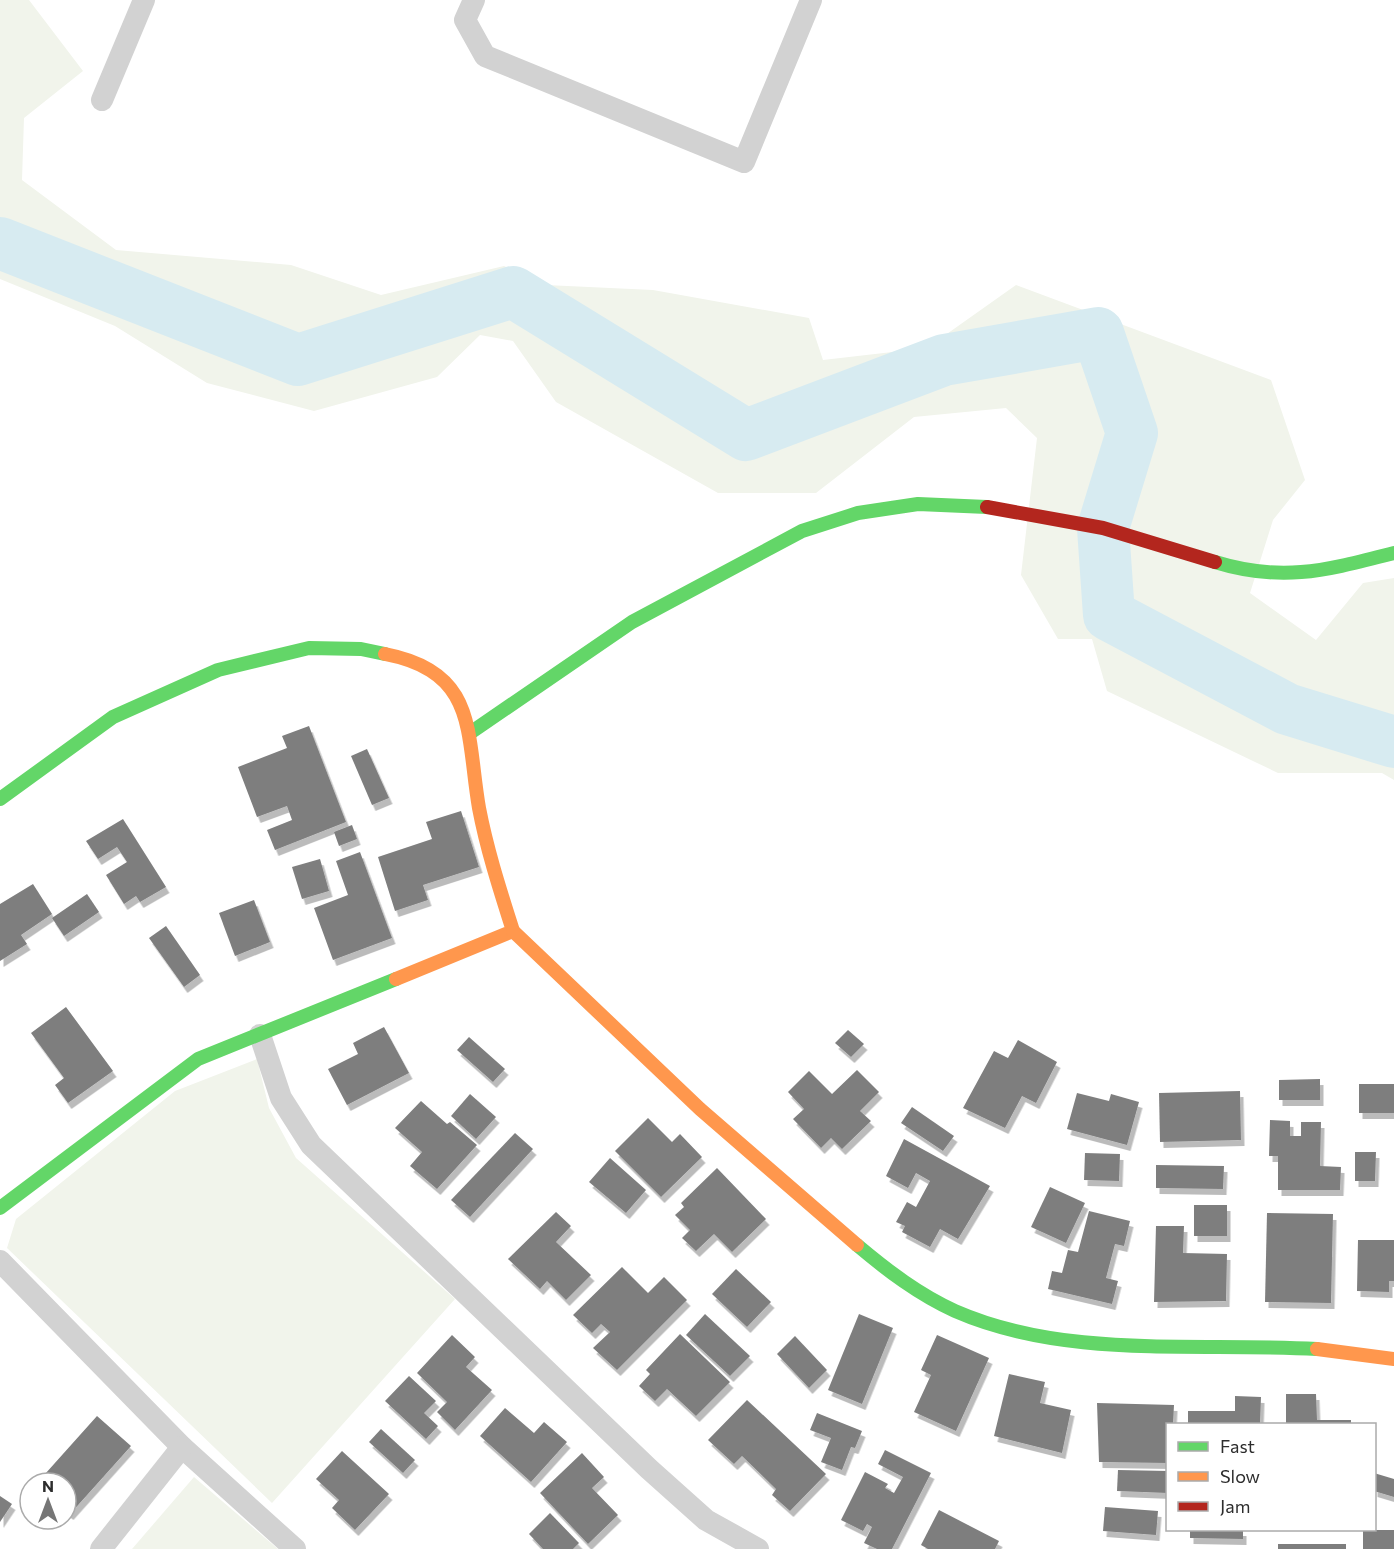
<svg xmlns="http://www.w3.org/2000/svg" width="1394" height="1549" font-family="Commissioner,sans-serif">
<defs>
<filter id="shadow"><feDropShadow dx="3.5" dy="6" stdDeviation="0" flood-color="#0004"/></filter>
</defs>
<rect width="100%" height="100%" fill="#fff"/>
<g fill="#f1f4eb">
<path d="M 0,0 L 29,0 L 83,71 L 24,118 L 22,180 L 116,250 L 291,265 L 381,295 L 504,266 L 546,285 L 653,290 L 809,318 L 823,360 L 927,348 L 1016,285 L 1271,380 L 1305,480 L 1273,520 L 1250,593 L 1316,640 L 1363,583 L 1394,578 L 1394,780 L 1382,773 L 1278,773 L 1107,691 L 1092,639 L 1058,639 L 1021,575 L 1037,438 L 1006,408 L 914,417 L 816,493 L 718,493 L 556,402 L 513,341 L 480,335 L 437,377 L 314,411 L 207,383 L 115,326 L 0,279 Z"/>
<path d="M 257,1059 L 269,1108 L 296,1158 L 455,1299 L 272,1503 L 7,1248 L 16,1219 L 175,1091 Z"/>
<path d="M 194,1477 L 278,1549 L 132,1549 Z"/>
</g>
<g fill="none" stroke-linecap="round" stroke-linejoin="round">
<path stroke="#d7ebf1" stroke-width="52" d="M 0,243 L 298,360 L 513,292 L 746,435 L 944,360 L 1098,333 L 1132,433 L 1103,528 L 1109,615 L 1287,709 L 1394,742"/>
</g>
<g fill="#7e7e7e" filter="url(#shadow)">
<path d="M 309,726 L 346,822 L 275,850 L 267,830 L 292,820 L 287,806 L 257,817 L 238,767 L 287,748 L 282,736 Z"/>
<path d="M 367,749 L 389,798 L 372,805 L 351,756 Z"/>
<path d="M 461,811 L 479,867 L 423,885 L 428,900 L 395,911 L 378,857 L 432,839 L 426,822 Z"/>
<path d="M 123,819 L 166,887 L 140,902 L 136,896 L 124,904 L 106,875 L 127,862 L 117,847 L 98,859 L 86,841 Z"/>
<path d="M 352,825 L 357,839 L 339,846 L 334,832 Z"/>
<path d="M 360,852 L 392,938 L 333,960 L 314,908 L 348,895 L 336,861 Z"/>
<path d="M 320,859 L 329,891 L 302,899 L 292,867 Z"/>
<path d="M 33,884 L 52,914 L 21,935 L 27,944 L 0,961 L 0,904 Z"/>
<path d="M 87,894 L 99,912 L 64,936 L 52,918 Z"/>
<path d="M 254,900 L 270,942 L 235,956 L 219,913 Z"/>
<path d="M 166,926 L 200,975 L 184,987 L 149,938 Z"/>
<path d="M 66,1007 L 113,1071 L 68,1103 L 55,1085 L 64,1078 L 31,1033 Z"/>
<path d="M 384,1027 L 409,1073 L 347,1105 L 328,1069 L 358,1054 L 353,1043 Z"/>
<path d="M 848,1030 L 864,1044 L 851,1057 L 835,1043 Z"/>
<path d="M 469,1037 L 505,1069 L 493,1082 L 457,1050 Z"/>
<path d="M 1018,1040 L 1057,1062 L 1036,1103 L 1022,1096 L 1005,1128 L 963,1108 L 994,1051 L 1008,1058 Z"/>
<path d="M 857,1070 L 879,1092 L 860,1111 L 871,1121 L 842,1149 L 831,1138 L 821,1148 L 793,1119 L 804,1109 L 788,1092 L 809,1071 L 832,1094 Z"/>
<path d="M 1320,1079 L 1320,1100 L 1279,1100 L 1279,1080 Z"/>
<rect x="1359" y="1084" width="35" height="29"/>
<path d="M 1240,1091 L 1241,1140 L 1160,1142 L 1159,1093 Z"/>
<path d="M 1077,1093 L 1109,1101 L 1111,1094 L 1139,1102 L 1127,1145 L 1067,1129 Z"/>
<path d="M 470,1094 L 496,1117 L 476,1139 L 451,1116 Z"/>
<path d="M 421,1101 L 447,1124 L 450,1122 L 477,1145 L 437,1189 L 410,1166 L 422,1152 L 395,1128 Z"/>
<path d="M 912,1107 L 954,1136 L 943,1151 L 901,1123 Z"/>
<path d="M 648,1118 L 672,1142 L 680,1134 L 702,1157 L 661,1197 L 615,1151 Z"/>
<path d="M 1270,1120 L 1290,1121 L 1290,1136 L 1301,1136 L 1301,1122 L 1321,1122 L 1320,1166 L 1341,1167 L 1340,1190 L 1278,1190 L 1278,1156 L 1269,1156 Z"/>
<path d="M 515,1133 L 533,1149 L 470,1217 L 451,1200 Z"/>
<path d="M 904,1139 L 990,1186 L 958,1239 L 940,1229 L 930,1247 L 902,1232 L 905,1226 L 896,1222 L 907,1202 L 916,1207 L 930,1181 L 916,1173 L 908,1188 L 886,1176 Z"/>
<path d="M 1355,1152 L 1376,1152 L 1375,1181 L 1355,1181 Z"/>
<path d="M 1085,1153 L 1120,1154 L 1119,1181 L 1084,1180 Z"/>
<path d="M 610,1158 L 646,1190 L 626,1213 L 589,1182 Z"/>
<path d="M 1156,1165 L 1224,1166 L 1223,1189 L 1156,1188 Z"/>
<path d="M 717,1168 L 766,1219 L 732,1252 L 714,1234 L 696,1251 L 682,1238 L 690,1230 L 675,1215 L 684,1207 L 681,1203 Z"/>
<path d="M 1050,1187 L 1085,1203 L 1066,1243 L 1031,1227 Z"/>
<rect x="1194" y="1205" width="33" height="31"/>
<path d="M 1089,1211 L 1130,1221 L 1124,1246 L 1115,1244 L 1106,1278 L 1118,1281 L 1112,1304 L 1048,1289 L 1052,1271 L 1062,1273 L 1068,1250 L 1078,1252 Z"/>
<path d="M 556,1212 L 571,1226 L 556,1242 L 591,1275 L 566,1300 L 547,1281 L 540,1289 L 508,1259 Z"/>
<path d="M 1267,1213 L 1333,1214 L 1331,1303 L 1265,1302 Z"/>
<path d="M 1156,1226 L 1184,1226 L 1183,1253 L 1227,1254 L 1226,1301 L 1154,1302 Z"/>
<path d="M 1358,1240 L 1394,1240 L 1394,1281 L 1389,1281 L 1389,1292 L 1357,1291 Z"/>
<path d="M 622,1267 L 648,1293 L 664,1277 L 687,1300 L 617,1370 L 593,1348 L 610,1332 L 601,1324 L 592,1333 L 573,1315 Z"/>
<path d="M 736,1269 L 771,1302 L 747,1327 L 712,1294 Z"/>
<path d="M 705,1314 L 750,1356 L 730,1376 L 686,1335 Z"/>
<path d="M 859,1314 L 893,1328 L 862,1404 L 828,1390 Z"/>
<path d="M 680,1334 L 730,1382 L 696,1416 L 667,1389 L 655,1401 L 639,1386 L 650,1374 L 646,1370 Z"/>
<path d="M 452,1335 L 475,1357 L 466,1367 L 492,1390 L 455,1430 L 437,1412 L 447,1402 L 417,1373 Z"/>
<path d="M 937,1335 L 989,1358 L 956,1431 L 914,1412 L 931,1375 L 921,1370 Z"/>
<path d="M 795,1336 L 827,1370 L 809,1388 L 777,1354 Z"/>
<path d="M 1009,1374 L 1045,1382 L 1040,1403 L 1071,1410 L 1062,1453 L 994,1436 Z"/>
<path d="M 409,1376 L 436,1401 L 424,1413 L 438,1426 L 426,1439 L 385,1401 Z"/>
<path d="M 1286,1394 L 1316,1394 L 1317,1420 L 1351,1420 L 1351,1424 L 1286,1424 Z"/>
<path d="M 1235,1396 L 1261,1397 L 1260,1424 L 1188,1424 L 1188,1411 L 1235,1411 Z"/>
<path d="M 747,1400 L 826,1474 L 790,1511 L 772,1495 L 776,1489 L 742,1456 L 734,1464 L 708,1440 Z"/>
<path d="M 1097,1403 L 1174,1405 L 1173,1424 L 1168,1424 L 1168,1463 L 1099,1462 Z"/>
<path d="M 505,1408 L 534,1433 L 544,1422 L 567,1442 L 531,1482 L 480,1436 Z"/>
<path d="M 817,1413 L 862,1431 L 855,1448 L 851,1447 L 842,1470 L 821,1462 L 831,1438 L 810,1430 Z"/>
<path d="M 97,1416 L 131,1446 L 70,1514 L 66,1511 L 66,1483 L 37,1483 Z"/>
<path d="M 381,1429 L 415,1460 L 403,1473 L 369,1442 Z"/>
<path d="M 885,1450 L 931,1473 L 892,1549 L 877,1549 L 864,1543 L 872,1527 L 867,1524 L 863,1531 L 841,1520 L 865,1472 L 888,1484 L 885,1488 L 894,1493 L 903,1477 L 878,1464 Z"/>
<path d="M 342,1451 L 389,1494 L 355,1530 L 332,1508 L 339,1500 L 316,1479 Z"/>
<path d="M 582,1453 L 604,1477 L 592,1488 L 618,1515 L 588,1544 L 540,1493 Z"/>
<path d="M 1118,1470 L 1168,1471 L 1168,1493 L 1117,1491 Z"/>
<path d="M 1374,1473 L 1394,1479 L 1394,1497 L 1374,1491 Z"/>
<path d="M 0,1496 L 12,1504 L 0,1522 Z"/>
<path d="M 1105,1507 L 1158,1511 L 1156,1535 L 1103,1531 Z"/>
<path d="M 939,1510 L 999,1541 L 995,1549 L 928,1549 L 921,1545 Z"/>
<path d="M 550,1513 L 579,1543 L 573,1549 L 543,1549 L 529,1534 Z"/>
<path d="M 1190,1530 L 1243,1530 L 1243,1539 L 1190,1538 Z"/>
<rect x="1363" y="1530" width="31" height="19"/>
<rect x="1278" y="1544" width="68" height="5"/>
</g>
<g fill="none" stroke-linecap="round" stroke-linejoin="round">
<g stroke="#d2d2d2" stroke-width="22">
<path d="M 474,0 L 465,20 L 485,56 L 744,162 L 811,0"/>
<path d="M 102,100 L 144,0"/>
<path d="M 260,1035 L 281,1098 L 311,1145 L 649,1469 L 706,1520 L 758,1549"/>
<path d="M 0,1261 L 182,1447 L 295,1549"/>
<path d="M 101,1549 L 182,1447"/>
</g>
<g stroke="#63d668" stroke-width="14">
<path d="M 1215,562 C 1283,583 1327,570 1394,553"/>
<path d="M 470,733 L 632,622 L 802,531 L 858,513 L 918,504 L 987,507"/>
<path d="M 0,799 L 113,717 L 218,670 L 309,648 L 361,649 L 385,654"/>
<path d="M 0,1208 L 198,1059 L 396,979"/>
<path d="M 857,1245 C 888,1271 918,1294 955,1311 C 1067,1360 1198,1342 1317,1349"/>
</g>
<g stroke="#ff974d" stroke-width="14">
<path d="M 385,654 C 478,672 466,732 479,808 C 487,850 500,890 513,931 L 396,979"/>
<path d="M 513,931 L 700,1109 L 857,1245"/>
<path d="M 1317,1349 L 1394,1359"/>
</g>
<path stroke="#b3261e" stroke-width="14" d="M 987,507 L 1103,528 L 1215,562"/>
</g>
<rect x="1166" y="1423" width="210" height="108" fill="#ffffff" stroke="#ababab" stroke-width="1.5"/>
<rect x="1178" y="1442" width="30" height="9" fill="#63d668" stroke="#ababab" stroke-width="1.5"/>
<text x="1220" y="1453" font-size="18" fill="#2d2d2d">Fast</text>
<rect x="1178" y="1472" width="30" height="9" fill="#ff974d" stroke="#ababab" stroke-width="1.5"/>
<text x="1220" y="1483" font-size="18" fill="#2d2d2d">Slow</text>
<rect x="1178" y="1502" width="30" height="9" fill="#b3261e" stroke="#ababab" stroke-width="1.5"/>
<text x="1220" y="1513" font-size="18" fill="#2d2d2d">Jam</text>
<g transform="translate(48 1501)"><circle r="28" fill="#ffffff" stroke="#ababab" stroke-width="1.5"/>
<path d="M0-4.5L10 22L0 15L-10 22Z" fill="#767676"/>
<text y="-9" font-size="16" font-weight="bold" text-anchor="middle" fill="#2d2d2d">N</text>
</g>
</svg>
